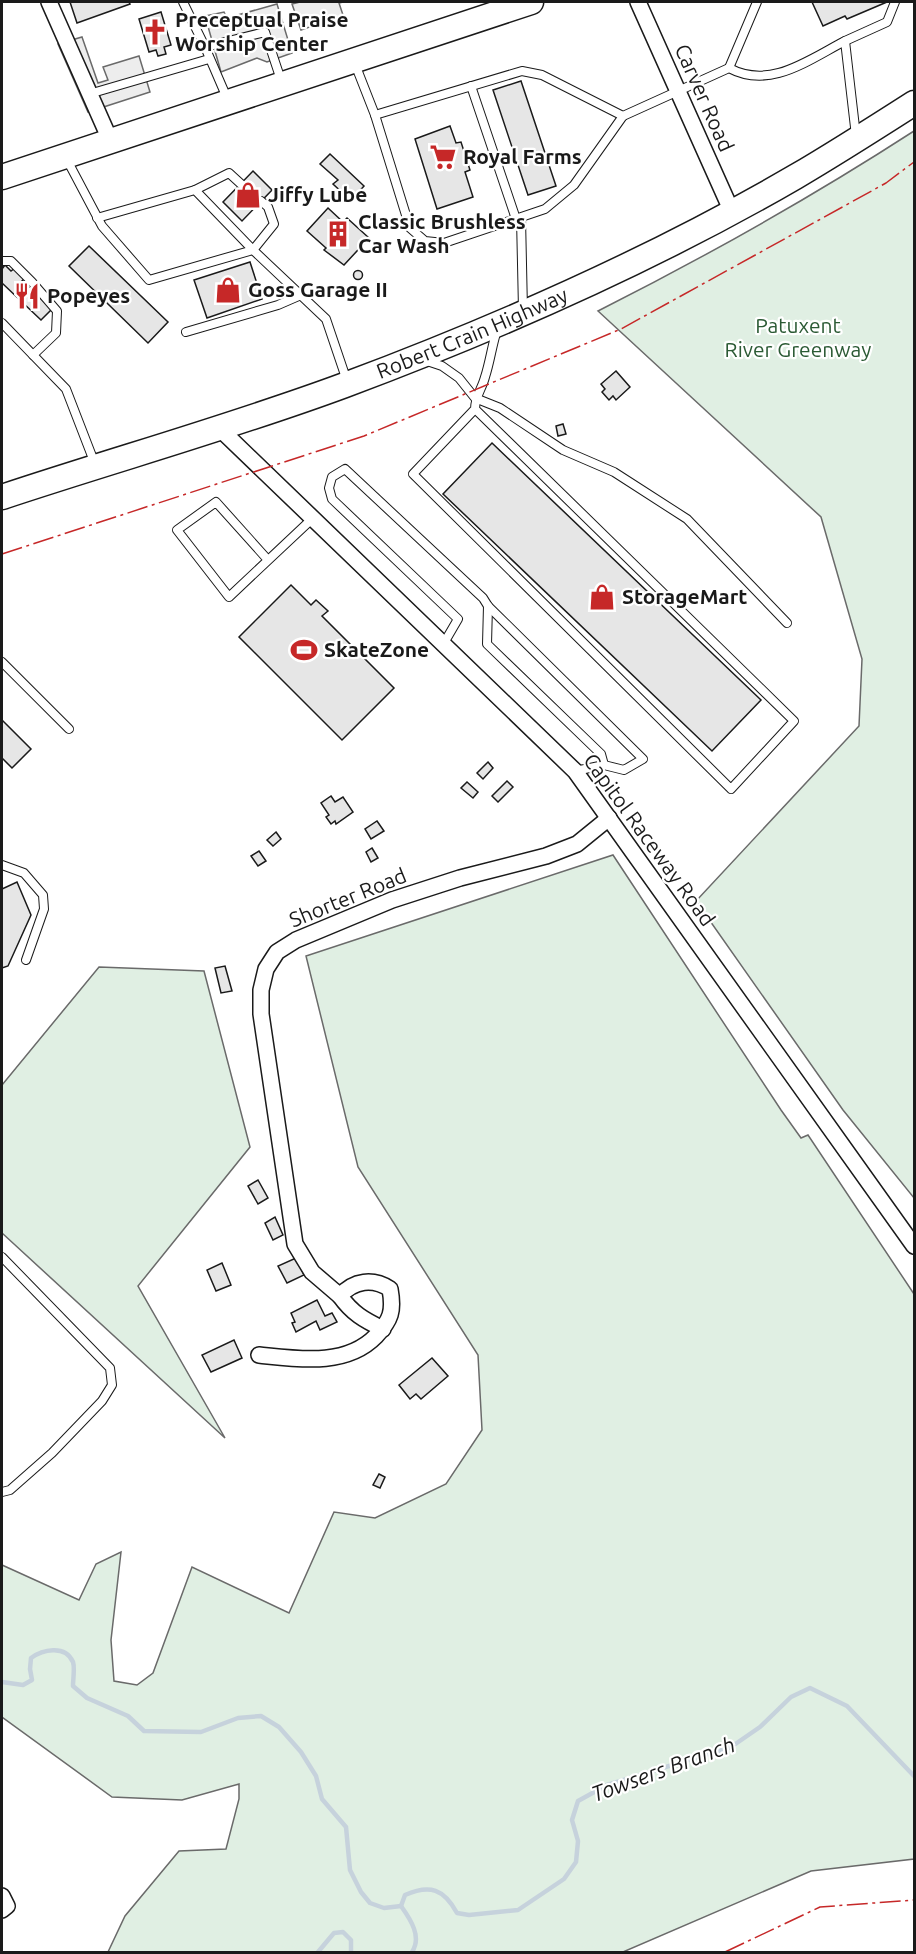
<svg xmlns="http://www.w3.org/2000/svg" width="916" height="1954" font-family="Ubuntu,sans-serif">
<rect width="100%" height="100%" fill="#fff"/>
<g fill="#e0efe3" stroke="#6a6a6a" stroke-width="1.5">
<path d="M 914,131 L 914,1198 L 843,1110 L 696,901 L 859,726 L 862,659 L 821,517 L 598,311 C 707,256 812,197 914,131 Z"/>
<path d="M 613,855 L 781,1110 L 801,1138 L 808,1135 L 914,1294 L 914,1859 L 811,1871 L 623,1952 L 108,1952 L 125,1916 L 179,1851 L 226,1849 L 239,1799 L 239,1784 L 182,1800 L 112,1797 L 2,1717 L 2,1565 L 79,1600 L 96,1564 L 121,1552 L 111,1640 L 114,1681 L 137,1685 L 153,1673 L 192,1567 L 289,1613 L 334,1512 L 375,1518 L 446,1484 L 482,1430 L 478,1355 L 358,1167 L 306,956 Z"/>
<path d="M 99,967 L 204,971 L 250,1147 L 138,1286 L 225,1438 L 2,1233 L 2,1085 Z"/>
</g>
<g fill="#ededed" stroke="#6a6a6a" stroke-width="1.5">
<path d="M 300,2 L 343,2 L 339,3 L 343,15 L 301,30 L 292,4 Z"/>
<path d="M 277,4 L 292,53 L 267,62 L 257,58 L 221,72 L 205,16 L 224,12 L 227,18 Z"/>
<path d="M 82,37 L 98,83 L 108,80 L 103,67 L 139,56 L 150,92 L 88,112 L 58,44 Z"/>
</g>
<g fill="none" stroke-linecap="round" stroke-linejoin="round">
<g stroke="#c6d2dc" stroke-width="4.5">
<path d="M 2,1682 L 23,1685 L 32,1680 L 30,1669 L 31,1658 C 42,1650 65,1644 73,1662 C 75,1668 73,1679 73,1686 L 87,1698 L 128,1716 L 144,1731 L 201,1732 L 238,1718 L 261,1716 L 279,1727 L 301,1752 L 316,1776 L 322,1799 L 346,1827 L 350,1870 L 361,1892 L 370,1903 L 384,1908 L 401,1906"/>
<path d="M 318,1952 L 334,1933 L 343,1932 L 351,1940 L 351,1952"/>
<path d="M 412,1952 C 422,1937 411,1920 401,1906 L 405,1895 C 430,1884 444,1889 457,1913 L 469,1915 L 518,1910 L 564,1879 L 576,1862 L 578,1841 L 572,1820 L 578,1801 L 607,1785 L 731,1747 L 760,1727 L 791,1697 L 810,1688 L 847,1706 L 914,1776"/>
</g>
</g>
<g fill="#e6e6e6" stroke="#1a1a1a" stroke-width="1.5">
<path d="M 70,2 L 129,2 L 130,4 L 77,23 Z"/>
<path d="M 812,2 L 887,2 L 847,19 L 845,16 L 823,26 Z"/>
<path d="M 161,12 L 171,45 L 164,47 L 166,54 L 158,56 L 156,50 L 149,52 L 139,19 Z"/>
<path d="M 521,81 L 556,186 L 528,195 L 493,90 Z"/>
<path d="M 450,126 L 456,143 L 461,142 L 470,170 L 465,172 L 473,197 L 437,209 L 415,139 Z"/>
<path d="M 330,154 L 364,186 L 355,196 L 352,194 L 348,198 L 333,184 L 338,180 L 320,164 Z"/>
<path d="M 253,171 L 272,190 L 242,221 L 223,202 Z"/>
<path d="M 328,208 L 343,222 L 347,218 L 369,238 L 344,265 L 324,250 L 326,248 L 307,231 Z"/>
<path d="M 89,246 L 168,322 L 148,343 L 69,266 Z"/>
<path d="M 250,262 L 262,299 L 207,318 L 194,280 Z"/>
<path d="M 5,265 L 11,271 L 15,268 L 26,277 L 22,281 L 52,309 L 41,320 L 2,283 L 2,269 Z"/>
<circle cx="358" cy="275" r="4.5"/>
<path d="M 616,371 L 630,387 L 616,400 L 613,396 L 609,400 L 602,392 L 605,389 L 601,384 Z"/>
<path d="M 563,424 L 566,434 L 558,436 L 556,426 Z"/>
<path d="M 492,443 L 761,700 L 712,751 L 443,494 Z"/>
<path d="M 291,585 L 311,605 L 316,600 L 328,611 L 322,616 L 394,688 L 342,740 L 239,637 Z"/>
<path d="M 2,720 L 31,749 L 12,768 L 2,758 Z"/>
<path d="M 488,762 L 493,768 L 483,779 L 477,773 Z"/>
<path d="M 507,781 L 513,787 L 498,802 L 492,796 Z"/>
<path d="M 467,782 L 478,792 L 473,798 L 461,788 Z"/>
<path d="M 331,796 L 335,802 L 343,797 L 353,812 L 336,824 L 335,821 L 331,824 L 326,817 L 329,815 L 321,803 Z"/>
<path d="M 377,821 L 384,831 L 371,839 L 365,829 Z"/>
<path d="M 276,832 L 281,839 L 273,846 L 267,840 Z"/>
<path d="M 372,848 L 378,858 L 371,862 L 366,852 Z"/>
<path d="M 259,851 L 266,861 L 258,866 L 251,856 Z"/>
<path d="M 17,882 L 31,915 L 8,966 L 2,968 L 2,889 Z"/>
<path d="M 225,966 L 232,991 L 221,993 L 215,968 Z"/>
<path d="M 258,1180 L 268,1198 L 258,1204 L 248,1186 Z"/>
<path d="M 275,1217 L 283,1235 L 273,1240 L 265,1223 Z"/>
<path d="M 296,1258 L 304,1275 L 287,1283 L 278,1266 Z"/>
<path d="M 222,1263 L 231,1285 L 216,1291 L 207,1270 Z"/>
<path d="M 317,1300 L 325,1316 L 332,1313 L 337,1322 L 320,1330 L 316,1321 L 296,1332 L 292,1323 L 295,1322 L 291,1313 Z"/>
<path d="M 234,1340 L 242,1358 L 211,1372 L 202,1355 Z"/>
<path d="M 432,1358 L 448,1376 L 421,1399 L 416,1394 L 410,1399 L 399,1385 Z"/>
<path d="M 379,1474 L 385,1477 L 380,1488 L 373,1485 Z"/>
</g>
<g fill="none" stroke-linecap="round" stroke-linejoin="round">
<g stroke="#1a1a1a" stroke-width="10">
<g id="service">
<path d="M 183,2 L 205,47 L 265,32 L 282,83"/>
<path d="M 845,41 L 887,22 L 895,2"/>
<path d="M 205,47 L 227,98"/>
<path d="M 355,64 L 375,115 L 522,71 L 542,75 L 623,116 L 729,68 C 770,90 808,60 845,41 L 856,136"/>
<path d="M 729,68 L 757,2"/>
<path d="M 471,86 L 516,219"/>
<path d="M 89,94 L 209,59"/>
<path d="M 375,115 L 410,228 L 425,241 L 444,243 L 545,209 L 574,185 L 623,116"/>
<path d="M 66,158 L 102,226 L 149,280 L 253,250 L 326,319 L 347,381"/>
<path d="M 195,190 L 229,173 L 241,184"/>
<path d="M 97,218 L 195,190 L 253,250 L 274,224 L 268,207 L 261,201"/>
<path d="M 521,218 L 523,310"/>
<path d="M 2,261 L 11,261 L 32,282 L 57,311 L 56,333 L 33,355"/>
<path d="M 2,323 L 66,389 L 95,464"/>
<path d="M 186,332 L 278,305 L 301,295"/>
<path d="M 427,361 L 442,366 L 459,378 L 475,398 L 500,408 L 563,450 L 614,472 L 687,519 L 787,623"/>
<path d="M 475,409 L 794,721 L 731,789 L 413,474 L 475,409 C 475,396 482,389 485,377 C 490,362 492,345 497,330"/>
<path d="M 268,560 L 216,502 L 177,530 L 229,597 L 313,518"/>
<path d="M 488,606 L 487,644 L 601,754 L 604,765"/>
<path d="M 444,643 L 458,619 L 332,499 L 329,488 L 332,477 L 345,469 L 483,598 L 488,606 L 643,759 L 624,770 L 604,765 L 575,771"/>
<path d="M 2,662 L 69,729"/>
<path d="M 2,865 L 24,873 L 43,895 L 44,909 L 26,960"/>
<path d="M 2,1257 L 110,1368 L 112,1385 L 102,1401 L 52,1453 L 10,1490 L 2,1492"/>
</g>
</g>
<g stroke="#1a1a1a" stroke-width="18">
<g id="minor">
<path d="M 49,2 L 111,142"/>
<path d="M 638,2 L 732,212"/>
<path d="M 219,428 L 575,771 L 914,1246"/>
<path d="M 340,1296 C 352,1313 364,1320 383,1329"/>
<path d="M 259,1355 C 298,1359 346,1367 376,1336 C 391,1320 394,1311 390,1289 C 373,1278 354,1280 340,1296 L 312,1272 L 295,1244 L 261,1014 L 261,990 L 266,969 L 277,952 L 296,940 L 392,900 L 460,878 L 546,856 L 577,844 L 609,818"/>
<path d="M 2,1896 L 7,1906 L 2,1910"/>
</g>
</g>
<g stroke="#1a1a1a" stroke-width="27">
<g id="trunk">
<path d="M 2,177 L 531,2"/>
<path id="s1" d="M 2,497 C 116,459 232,427 345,385 C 500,327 652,260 795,177 C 836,153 875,128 914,103"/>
</g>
</g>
<use href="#service" stroke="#fff" stroke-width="8"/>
<use href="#minor" stroke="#fff" stroke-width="15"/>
<use href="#trunk" stroke="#fff" stroke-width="24"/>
<g stroke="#c62828" stroke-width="1.5" stroke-dasharray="21 4.5 3 4.5" stroke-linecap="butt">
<path d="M 2,554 L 364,436 L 621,329 L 886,183 L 914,162"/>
<path d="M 725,1952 L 820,1907 L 914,1900"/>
</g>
</g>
<defs>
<g id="church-bare" transform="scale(2.07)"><path d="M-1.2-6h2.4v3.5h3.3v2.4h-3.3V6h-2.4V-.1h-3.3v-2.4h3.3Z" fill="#c62828" stroke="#fff" stroke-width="2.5" paint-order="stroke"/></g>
<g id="supermarket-bare" transform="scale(2.07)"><path d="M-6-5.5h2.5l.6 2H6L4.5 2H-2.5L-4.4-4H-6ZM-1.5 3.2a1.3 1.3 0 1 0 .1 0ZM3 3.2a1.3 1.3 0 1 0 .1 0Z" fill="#c62828" stroke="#fff" stroke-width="2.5" paint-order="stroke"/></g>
<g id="shop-bare" transform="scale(2.07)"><path d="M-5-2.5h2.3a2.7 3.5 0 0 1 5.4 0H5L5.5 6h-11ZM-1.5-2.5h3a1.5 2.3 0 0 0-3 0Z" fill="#c62828" stroke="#fff" stroke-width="2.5" paint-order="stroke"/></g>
<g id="building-bare" transform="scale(2.07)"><path d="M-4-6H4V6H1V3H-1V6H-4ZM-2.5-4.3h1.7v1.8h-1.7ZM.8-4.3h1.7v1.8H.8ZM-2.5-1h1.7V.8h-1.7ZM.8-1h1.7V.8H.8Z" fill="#c62828" stroke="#fff" stroke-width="2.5" paint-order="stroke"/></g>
<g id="restaurant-bare" transform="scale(2.07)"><path d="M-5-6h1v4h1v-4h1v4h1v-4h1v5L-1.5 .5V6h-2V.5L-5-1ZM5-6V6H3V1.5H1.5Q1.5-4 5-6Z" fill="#c62828" stroke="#fff" stroke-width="2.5" paint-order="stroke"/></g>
<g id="stadium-bare" transform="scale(2.07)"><path d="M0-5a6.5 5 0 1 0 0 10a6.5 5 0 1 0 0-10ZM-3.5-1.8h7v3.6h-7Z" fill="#c62828" stroke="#fff" stroke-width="2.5" paint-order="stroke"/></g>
</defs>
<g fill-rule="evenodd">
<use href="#church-bare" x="155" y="32"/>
<use href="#supermarket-bare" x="443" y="157"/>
<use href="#shop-bare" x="248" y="195"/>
<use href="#building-bare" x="338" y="234"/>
<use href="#shop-bare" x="228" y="290"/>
<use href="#restaurant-bare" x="27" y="296"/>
<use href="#shop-bare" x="602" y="597"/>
<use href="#stadium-bare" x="304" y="650"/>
</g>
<g text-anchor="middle" stroke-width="4.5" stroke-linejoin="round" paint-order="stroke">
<g font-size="21" font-weight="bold" fill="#1a1a1a" stroke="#fff" text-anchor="start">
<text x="175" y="27">Preceptual Praise<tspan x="175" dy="24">Worship Center</tspan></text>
<text x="463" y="164">Royal Farms</text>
<text x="268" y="202">Jiffy Lube</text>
<text x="358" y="229">Classic Brushless<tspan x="358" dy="24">Car Wash</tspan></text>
<text x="248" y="297">Goss Garage II</text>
<text x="47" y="303">Popeyes</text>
<text x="622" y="604">StorageMart</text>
<text x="324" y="657">SkateZone</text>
</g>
<g font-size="21" fill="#1a1a1a" stroke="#fff">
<text transform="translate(704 98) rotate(66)" y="7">Carver Road</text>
<text dy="7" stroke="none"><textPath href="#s1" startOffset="498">Robert Crain Highway</textPath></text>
<text transform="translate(649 840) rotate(54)" y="7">Capitol Raceway Road</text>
<text transform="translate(348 898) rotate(-22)" y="7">Shorter Road</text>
</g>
<g font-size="21" fill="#2b5a34" stroke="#fff">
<text x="798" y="333">Patuxent<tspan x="798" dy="24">River Greenway</tspan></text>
</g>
<g font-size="22" font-style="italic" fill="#1a1a1a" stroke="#fff">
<text transform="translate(663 1769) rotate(-20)" y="8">Towsers Branch</text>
</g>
</g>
<rect width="916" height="1954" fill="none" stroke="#1a1a1a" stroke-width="6"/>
</svg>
